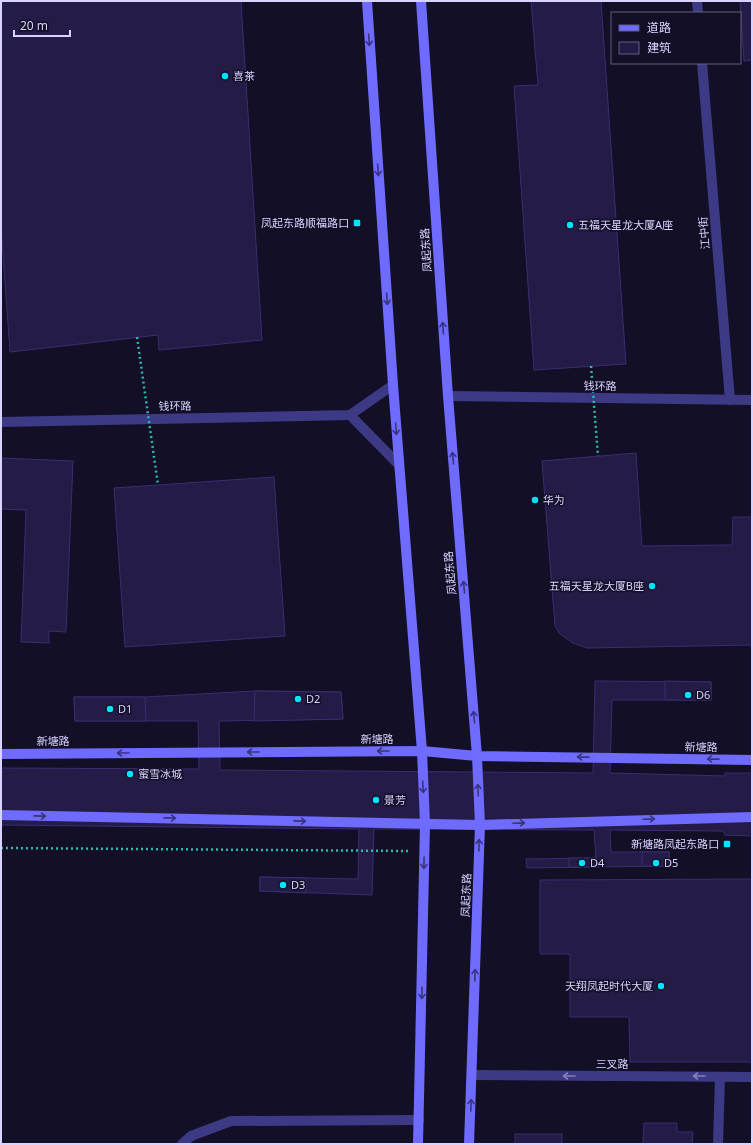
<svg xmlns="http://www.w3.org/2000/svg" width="753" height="1145" font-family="'Noto Sans','Noto Sans SC',sans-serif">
<rect width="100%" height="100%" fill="#130f26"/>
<g fill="#241b47" stroke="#3b2d73">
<path d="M 1,1 L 241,1 L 262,340 L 159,350 L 158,335 L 10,352 L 1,226 Z"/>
<path d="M 531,1 L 601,1 L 626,364 L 534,370 L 514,86 L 538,85 Z"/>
<path d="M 740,1 L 752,1 L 752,60 L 744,61 Z"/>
<path d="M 636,453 L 642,546 L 732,545 L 733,517 L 752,517 L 752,645 L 587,648 L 573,643 L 560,634 L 555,626 L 542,461 Z"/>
<path d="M 1,458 L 73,461 L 66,632 L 49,631 L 49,643 L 21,642 L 26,510 L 1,509 Z"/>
<path d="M 274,477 L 285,636 L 125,647 L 114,488 Z"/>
<path d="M 595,681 L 711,682 L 711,700 L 612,700 L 610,773 L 725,776 L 725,773 L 752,773 L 752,836 L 725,835 L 723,831 L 610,830 L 611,852 L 669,852 L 669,866 L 527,868 L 526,859 L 596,858 L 594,830 L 374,829 L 372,895 L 260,891 L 260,877 L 358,879 L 359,829 L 1,825 L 1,768 L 199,769 L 198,721 L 75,721 L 74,697 L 145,697 L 255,691 L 341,692 L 343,719 L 219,721 L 220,770 L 593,773 Z"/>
<path d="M 665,681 L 711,682 L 711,700 L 665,700 Z"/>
<path d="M 255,691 L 341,692 L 343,719 L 254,721 Z"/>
<path d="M 74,697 L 145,697 L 146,721 L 75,721 Z"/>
<rect x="642" y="852" width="27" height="14"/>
<rect x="569" y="858" width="27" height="9"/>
<path d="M 260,877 L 306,878 L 306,893 L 260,891 Z"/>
<path d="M 752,879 L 752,1062 L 630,1062 L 629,1017 L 570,1017 L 570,954 L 540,954 L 540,880 Z"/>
<path d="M 644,1123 L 677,1123 L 677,1132 L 693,1132 L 692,1144 L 643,1144 Z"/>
<rect x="515" y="1134" width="47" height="10"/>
</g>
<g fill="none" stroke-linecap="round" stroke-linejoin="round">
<path stroke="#2fb8b0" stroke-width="2.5" stroke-dasharray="2 3" stroke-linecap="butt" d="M 1,848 L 410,851"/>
<path stroke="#3d3a85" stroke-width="10" d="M 718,1144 L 720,1077"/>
<g stroke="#3d3a85" stroke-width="10">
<path d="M 697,1 L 698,13"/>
<path d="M 702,63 L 730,400"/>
<path d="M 448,396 L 752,400"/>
<path d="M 350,415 L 399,465"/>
<path d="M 1,422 L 350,415 L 393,385"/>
<path d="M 472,1075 L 752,1077"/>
<path d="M 182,1144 L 191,1136 L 231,1121 L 419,1120"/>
</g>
<g stroke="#6f6bff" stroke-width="10">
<path d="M 367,1 L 393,385 L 422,751 L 425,824 L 418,1144"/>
<path d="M 421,1 L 448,396 L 477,756 L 480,825 L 469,1144"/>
<path d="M 1,754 L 422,751 L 477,756 L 752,760"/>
<path d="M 1,815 L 480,825 L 752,817"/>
</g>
<g stroke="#2fb8b0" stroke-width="2.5" stroke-dasharray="2 3" stroke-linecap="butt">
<path d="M 137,337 L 158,485"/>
<path d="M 591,366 L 598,456"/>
</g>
</g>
<defs><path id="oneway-shaft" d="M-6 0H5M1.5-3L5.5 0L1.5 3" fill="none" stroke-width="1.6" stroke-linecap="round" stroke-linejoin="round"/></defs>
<g stroke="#38347d">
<use href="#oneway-shaft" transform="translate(369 40) rotate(86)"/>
<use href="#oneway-shaft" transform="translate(378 170) rotate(86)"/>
<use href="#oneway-shaft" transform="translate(387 299) rotate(86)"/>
<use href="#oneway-shaft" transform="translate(443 328) rotate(-94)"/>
<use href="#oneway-shaft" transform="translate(396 429) rotate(86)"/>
<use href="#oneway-shaft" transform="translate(453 458) rotate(-95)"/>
<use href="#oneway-shaft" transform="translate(464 587) rotate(-95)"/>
<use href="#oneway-shaft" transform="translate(474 717) rotate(-95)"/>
<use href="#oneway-shaft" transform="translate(383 751) rotate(180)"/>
<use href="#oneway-shaft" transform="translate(253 752) rotate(180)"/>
<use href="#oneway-shaft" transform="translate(123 753) rotate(180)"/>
<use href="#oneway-shaft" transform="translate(583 757) rotate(-179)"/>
<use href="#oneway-shaft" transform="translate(713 759) rotate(-179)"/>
<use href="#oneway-shaft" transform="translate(423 787) rotate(87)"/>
<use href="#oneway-shaft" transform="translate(478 790) rotate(-92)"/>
<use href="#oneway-shaft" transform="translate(40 816) rotate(1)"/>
<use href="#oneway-shaft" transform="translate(170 818) rotate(1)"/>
<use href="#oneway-shaft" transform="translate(649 819) rotate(-2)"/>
<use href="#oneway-shaft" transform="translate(300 821) rotate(1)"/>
<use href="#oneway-shaft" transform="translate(519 823) rotate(-2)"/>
<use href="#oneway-shaft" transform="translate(479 845) rotate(-89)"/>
<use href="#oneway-shaft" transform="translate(424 863) rotate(91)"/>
<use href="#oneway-shaft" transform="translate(475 975) rotate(-88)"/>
<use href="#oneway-shaft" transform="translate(422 993) rotate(91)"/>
<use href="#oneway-shaft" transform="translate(471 1105) rotate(-88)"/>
</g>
<g stroke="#837fbc">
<use href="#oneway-shaft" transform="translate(569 1076) rotate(-180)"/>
<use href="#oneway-shaft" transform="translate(699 1076) rotate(-180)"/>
</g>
<g fill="#00e5ff" stroke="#130f26" stroke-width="1.5">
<circle cx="225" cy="76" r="4"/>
<rect x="353" y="219" width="8" height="8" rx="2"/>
<circle cx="570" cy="225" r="4"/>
<circle cx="535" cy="500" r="4"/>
<circle cx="652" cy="586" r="4"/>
<circle cx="688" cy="695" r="4"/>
<circle cx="298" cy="699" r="4"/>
<circle cx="110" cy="709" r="4"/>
<circle cx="130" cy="774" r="4"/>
<circle cx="376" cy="800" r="4"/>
<rect x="723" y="840" width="8" height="8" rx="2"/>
<circle cx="582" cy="863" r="4"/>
<circle cx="656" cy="863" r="4"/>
<circle cx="283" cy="885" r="4"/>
<circle cx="661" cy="986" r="4"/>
</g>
<g text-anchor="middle" stroke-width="3" stroke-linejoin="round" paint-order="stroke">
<g font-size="11" fill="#d9d4ff" stroke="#130f26" text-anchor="start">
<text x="233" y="80">喜茶</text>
<text x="349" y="227" text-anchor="end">凤起东路顺福路口</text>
<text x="578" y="229">五福天星龙大厦A座</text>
<text x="543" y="504">华为</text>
<text x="644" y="590" text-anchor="end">五福天星龙大厦B座</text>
<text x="696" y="699">D6</text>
<text x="306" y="703">D2</text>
<text x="118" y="713">D1</text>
<text x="138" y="778">蜜雪冰城</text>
<text x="384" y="804">景芳</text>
<text x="719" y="848" text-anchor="end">新塘路凤起东路口</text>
<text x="590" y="867">D4</text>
<text x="664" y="867">D5</text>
<text x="291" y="889">D3</text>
<text x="653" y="990" text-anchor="end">天翔凤起时代大厦</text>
</g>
<g font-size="11" fill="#d9d4ff" stroke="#130f26">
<text transform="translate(704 233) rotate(-95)" y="4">江中街</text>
<text transform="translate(426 250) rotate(-94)" y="4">凤起东路</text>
<text transform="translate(600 386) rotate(1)" y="4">钱环路</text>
<text transform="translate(175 406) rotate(-1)" y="4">钱环路</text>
<text transform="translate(450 573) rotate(-95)" y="4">凤起东路</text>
<text x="377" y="743">新塘路</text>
<text x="53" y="745">新塘路</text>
<text transform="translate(701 747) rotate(1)" y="4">新塘路</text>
<text transform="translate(466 895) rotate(-88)" y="4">凤起东路</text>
<text x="612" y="1068">三叉路</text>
</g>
</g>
<rect width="753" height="1145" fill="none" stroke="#d9d4ff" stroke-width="4"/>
<rect x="611" y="12" width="130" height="52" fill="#130f26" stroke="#625e7d"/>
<rect x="619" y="25" width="20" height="6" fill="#6f6bff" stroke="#625e7d"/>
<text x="647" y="32" font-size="12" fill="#d9d4ff">道路</text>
<rect x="619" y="42" width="20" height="12" fill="#241b47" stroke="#625e7d"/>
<text x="647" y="52" font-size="12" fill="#d9d4ff">建筑</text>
<path d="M14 30v6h56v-6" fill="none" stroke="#d9d4ff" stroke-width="2"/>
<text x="20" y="30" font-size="12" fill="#d9d4ff" stroke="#130f26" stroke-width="3" paint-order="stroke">20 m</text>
</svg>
